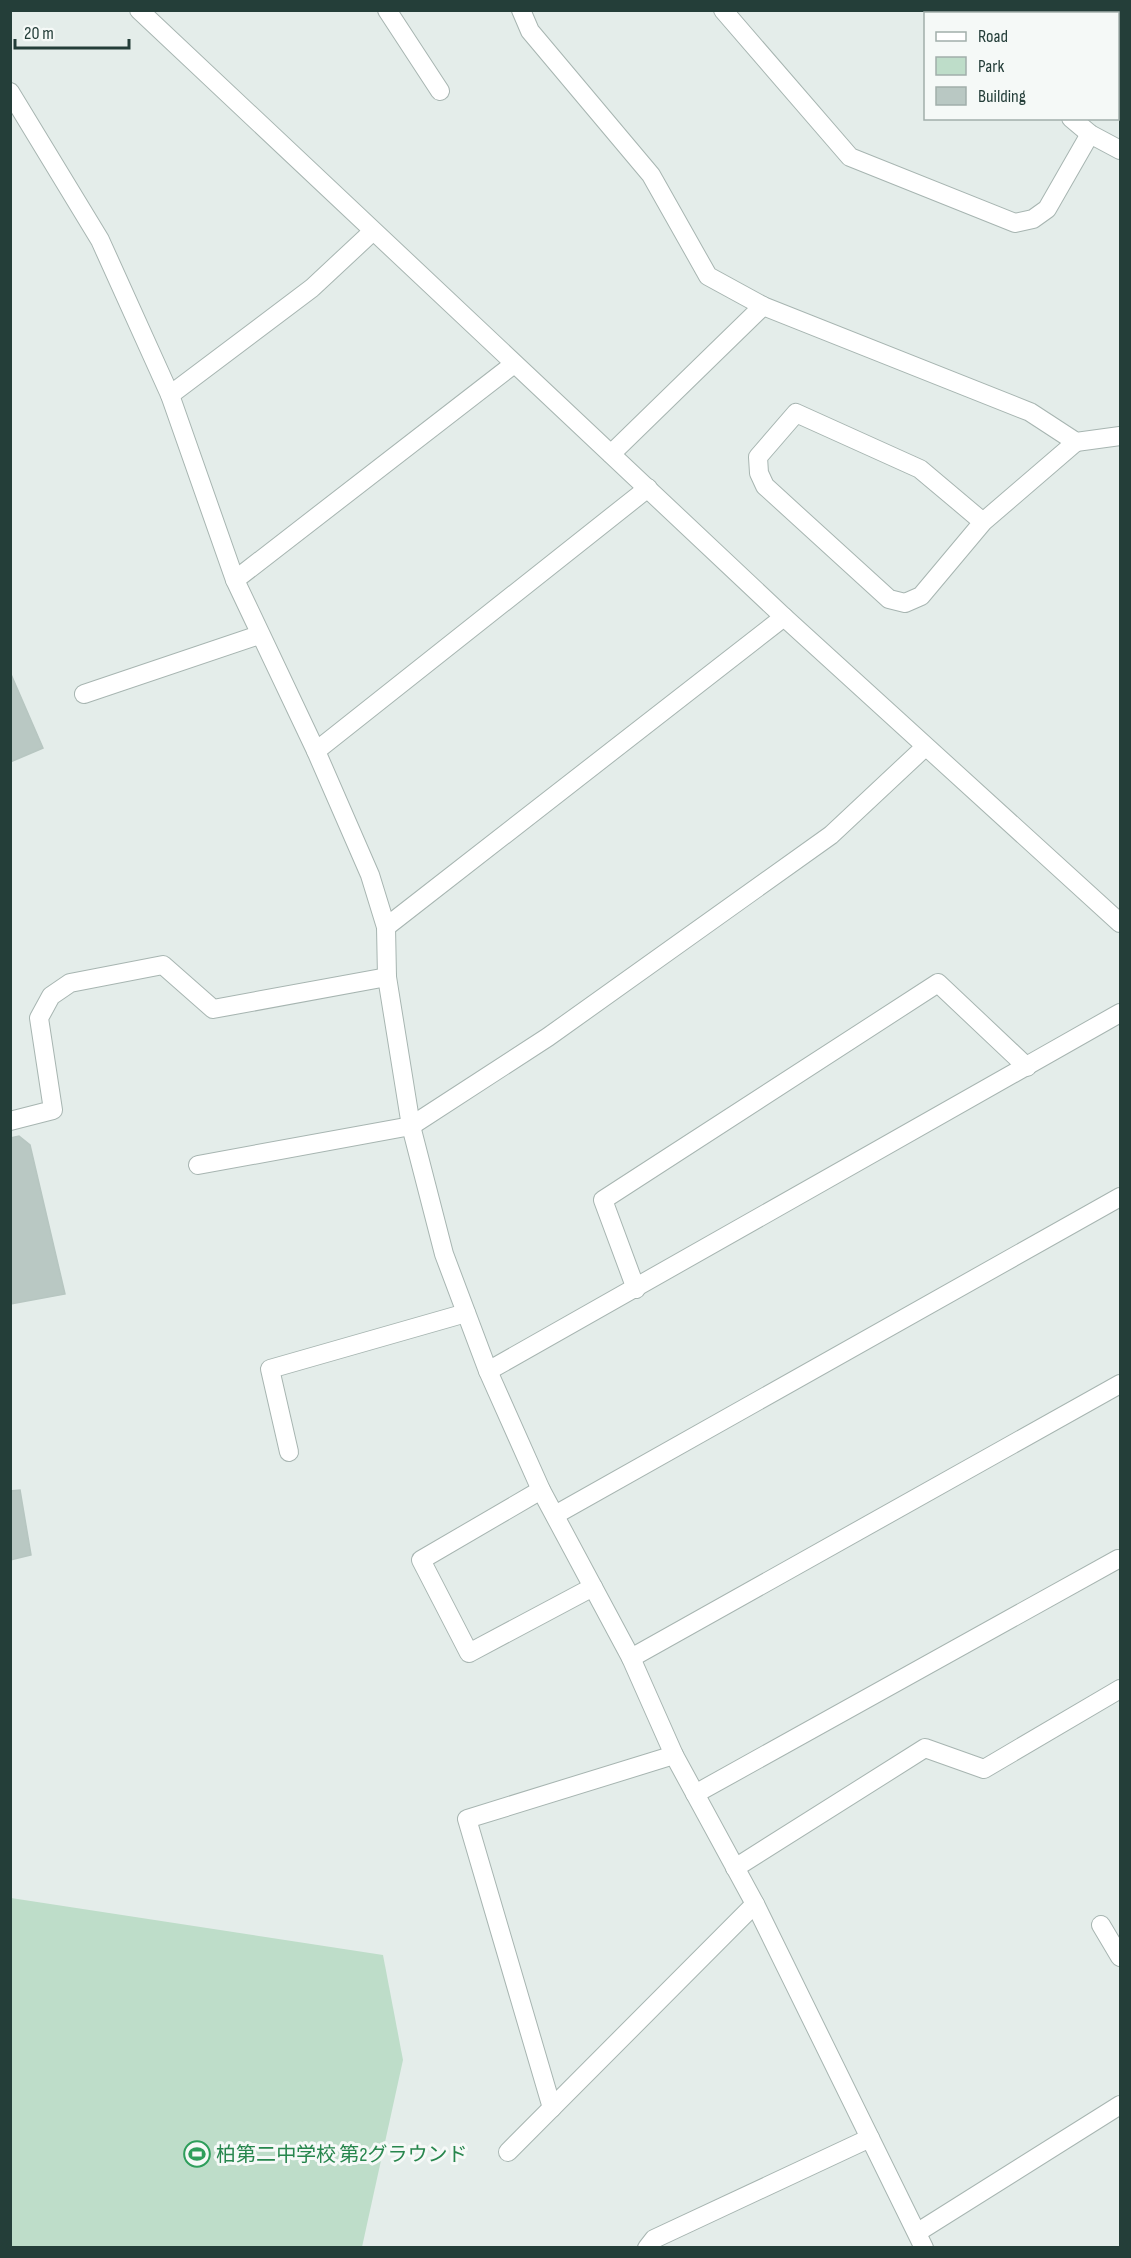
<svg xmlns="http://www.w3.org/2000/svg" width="1131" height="2258" font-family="'Sofia Sans Condensed','Noto Sans JP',sans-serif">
<rect width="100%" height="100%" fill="#e4edea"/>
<path fill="#beddc9" d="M 11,1898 L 383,1955 L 403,2060 L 362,2247 L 11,2247 Z"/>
<g fill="#b9c8c3" stroke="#b7c6c1" stroke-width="1.5">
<path d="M 10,672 L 43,748 L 10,762 Z"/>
<path d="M 19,1136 L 30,1145 L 65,1294 L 10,1304 L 10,1138 Z"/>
<path d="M 20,1490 L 31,1555 L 10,1560 L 10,1491 Z"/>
</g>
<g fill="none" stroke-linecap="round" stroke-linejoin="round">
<g stroke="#a7b5b1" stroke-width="20">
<g id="minor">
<path d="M 139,10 L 784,617 L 1120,923"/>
<path d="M 387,10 L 440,91"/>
<path d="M 521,10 L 530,31 L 651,175 L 708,276 L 763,306 L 1030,412 L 1076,442 L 1120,436"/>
<path d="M 723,10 L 850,157 L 1015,223 L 1033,219 L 1047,209 L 1090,134"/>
<path d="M 965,10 L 968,14"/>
<path d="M 10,92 L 100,240 L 170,395 L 235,580 L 316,751 L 370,875 L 386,927 L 387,977 L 411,1126 L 444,1254 L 488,1371 L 541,1490 L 631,1658 L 674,1755 L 755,1904 L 924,2248"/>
<path d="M 1071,118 L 1090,134 L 1120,150"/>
<path d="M 170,395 L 312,288 L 372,232"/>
<path d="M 611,454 L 763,306"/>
<path d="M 983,522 L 920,469 L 796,413 L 758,457 L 759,473 L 765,486 L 889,599 L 905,603 L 921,596 L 983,522 L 1076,442"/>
<path d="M 235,580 L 514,364"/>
<path d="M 84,694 L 259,635"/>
<path d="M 316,751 L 648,488"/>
<path d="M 386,927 L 784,617"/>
<path d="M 10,1121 L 53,1110 L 39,1018 L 51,996 L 70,983 L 163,965 L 213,1009 L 387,977"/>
<path d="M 198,1165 L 411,1126 L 548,1037 L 831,835 L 925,747"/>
<path d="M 636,1289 L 603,1200 L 938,983 L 1027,1067"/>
<path d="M 488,1371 L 1120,1013"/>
<path d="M 289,1452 L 270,1369 L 466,1313"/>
<path d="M 541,1490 L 421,1560 L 469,1653 L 593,1587"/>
<path d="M 555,1515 L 1120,1197"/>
<path d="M 631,1658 L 1120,1384"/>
<path d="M 695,1794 L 1118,1559"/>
<path d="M 735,1868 L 925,1748 L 984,1769 L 1120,1689"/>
<path d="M 1101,1925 L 1120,1957"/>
<path d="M 552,2108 L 467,1819 L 674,1755"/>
<path d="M 508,2152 L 755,1904"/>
<path d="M 918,2232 L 1120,2105"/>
<path d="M 647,2248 L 654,2239 L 870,2138"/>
</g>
</g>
<use href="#minor" stroke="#fff" stroke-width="18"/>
</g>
<defs>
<g id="stadium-ring" transform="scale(1.35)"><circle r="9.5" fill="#f5f9f7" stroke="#2e9e5b" stroke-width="1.5"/><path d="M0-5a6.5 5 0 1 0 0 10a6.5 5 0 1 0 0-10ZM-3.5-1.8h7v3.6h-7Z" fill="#2e9e5b"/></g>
</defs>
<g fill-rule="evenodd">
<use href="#stadium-ring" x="197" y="2154"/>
</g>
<g text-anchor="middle" stroke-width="6" stroke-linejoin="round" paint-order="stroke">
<g font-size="20" fill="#27864d" stroke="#f5f9f7" text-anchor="start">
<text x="216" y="2161">柏第二中学校 第2グラウンド</text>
</g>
</g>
<rect width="1131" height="2258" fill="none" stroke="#243e39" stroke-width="24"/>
<rect x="924" y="12" width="195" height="108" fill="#f5f9f7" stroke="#a1aeab" stroke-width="1.5"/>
<rect x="936" y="32" width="30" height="9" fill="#ffffff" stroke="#a1aeab" stroke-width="1.5"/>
<text x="978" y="42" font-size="18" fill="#243e39">Road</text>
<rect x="936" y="57" width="30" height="18" fill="#beddc9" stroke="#a1aeab" stroke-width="1.5"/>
<text x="978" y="72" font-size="18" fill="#243e39">Park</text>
<rect x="936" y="87" width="30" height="18" fill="#b9c8c3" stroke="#a1aeab" stroke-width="1.5"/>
<text x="978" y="102" font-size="18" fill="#243e39">Building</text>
<path d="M15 39v9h114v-9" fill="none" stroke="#243e39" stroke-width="3"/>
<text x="24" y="39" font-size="18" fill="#243e39" stroke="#f5f9f7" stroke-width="4.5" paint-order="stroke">20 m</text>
</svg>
